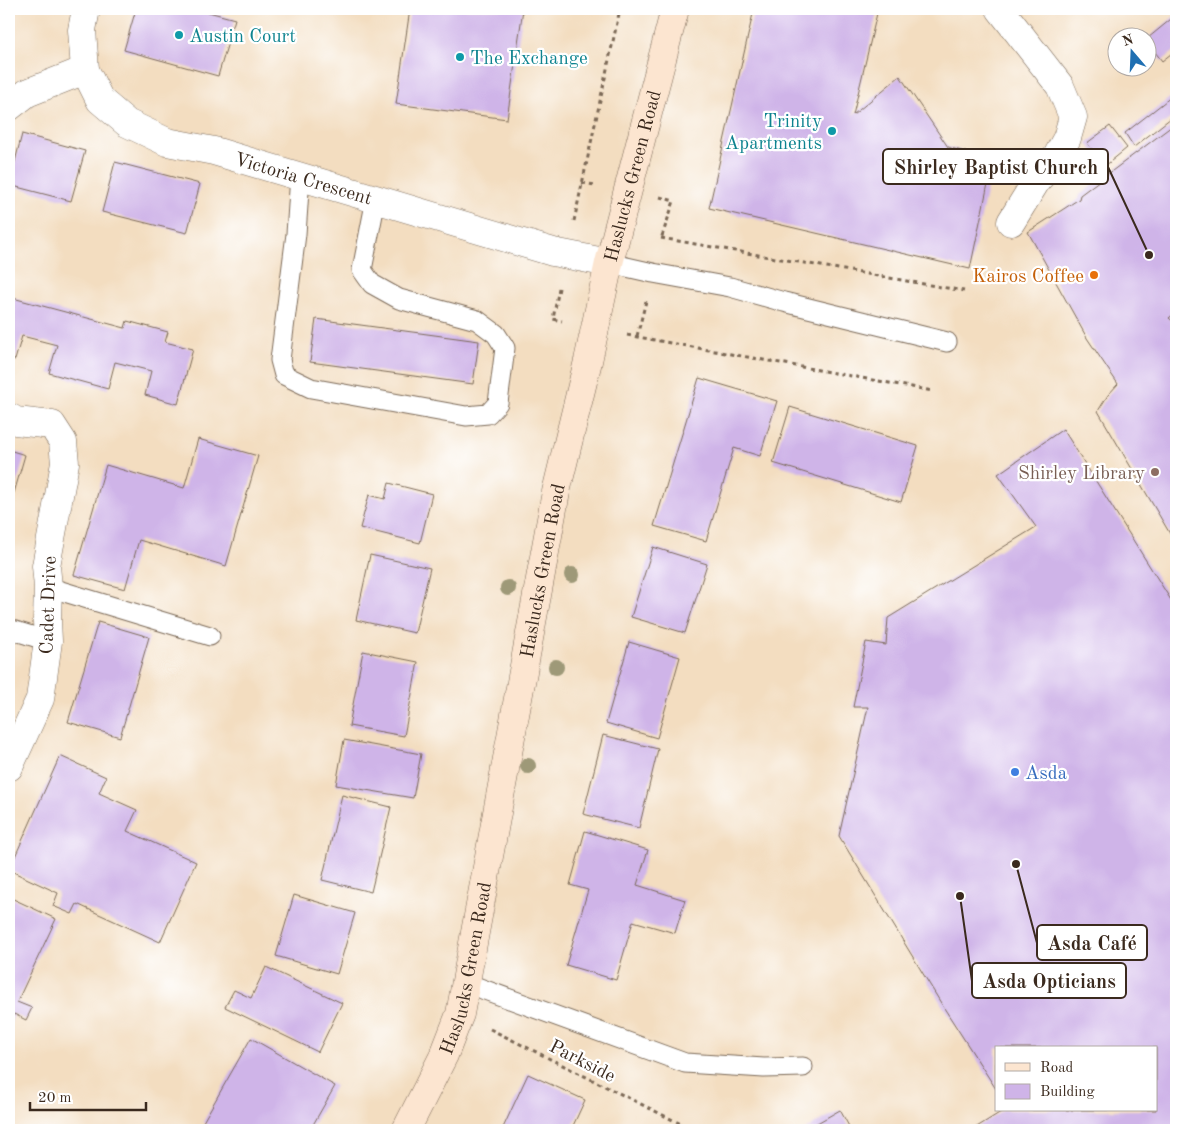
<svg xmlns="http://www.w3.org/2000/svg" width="1185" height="1139" font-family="'Old Standard TT',serif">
<rect width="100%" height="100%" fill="#fff"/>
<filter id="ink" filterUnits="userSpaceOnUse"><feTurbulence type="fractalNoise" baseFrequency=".02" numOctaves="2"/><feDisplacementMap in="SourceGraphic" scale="10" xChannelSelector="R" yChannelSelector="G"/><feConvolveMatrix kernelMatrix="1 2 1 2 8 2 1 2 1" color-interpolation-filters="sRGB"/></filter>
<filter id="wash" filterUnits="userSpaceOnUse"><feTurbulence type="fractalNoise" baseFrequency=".0096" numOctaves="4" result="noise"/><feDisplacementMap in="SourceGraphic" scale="20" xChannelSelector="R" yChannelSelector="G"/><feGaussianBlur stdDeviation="1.12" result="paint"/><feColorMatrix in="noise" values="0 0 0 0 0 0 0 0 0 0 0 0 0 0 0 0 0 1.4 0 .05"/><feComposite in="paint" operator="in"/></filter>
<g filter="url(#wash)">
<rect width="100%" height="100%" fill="#f3ddc0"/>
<g id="blocks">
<g fill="#cfb4e8">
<path d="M 136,9 L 197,9 L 235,19 L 218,76 L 124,50 Z"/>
<path d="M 410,9 L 523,9 L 507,119 L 396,104 Z"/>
<path d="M 754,9 L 878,9 L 853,115 L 900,76 L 948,147 L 993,160 L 970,269 L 709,208 Z"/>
<path d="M 1176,15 L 1176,50 L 1162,61 L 1148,43 L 1148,38 Z"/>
<path d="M 1176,93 L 1176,114 L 1134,147 L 1125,133 Z"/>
<path d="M 1176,123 L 1176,312 L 1169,318 L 1176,324 L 1176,544 L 1098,411 L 1108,395 L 1118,384 L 1087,338 L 1028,232 L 1079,199 L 1080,195 Z"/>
<path d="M 1110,126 L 1127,148 L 1105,166 L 1087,143 Z"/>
<path d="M 22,134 L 85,151 L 71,201 L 9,185 Z"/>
<path d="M 115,162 L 200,184 L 187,233 L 102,212 Z"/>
<path d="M 9,297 L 125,328 L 127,321 L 168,332 L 165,342 L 193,349 L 178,404 L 145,395 L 151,371 L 115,362 L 108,389 L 49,373 L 57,345 L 22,336 L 15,360 L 9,358 Z"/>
<path d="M 316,319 L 479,341 L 473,384 L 310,362 Z"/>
<path d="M 699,378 L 777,401 L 760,456 L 734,448 L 706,541 L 654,526 Z"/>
<path d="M 790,407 L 918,446 L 901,502 L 773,463 Z"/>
<path d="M 1063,429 L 1176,608 L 1176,1123 L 1166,1130 L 972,1130 L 1004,1110 L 1156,1110 L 1156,1048 L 996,1048 L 996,1089 L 944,1008 L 839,836 L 868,707 L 853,707 L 866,642 L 886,645 L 888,618 L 1036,527 L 998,474 Z"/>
<path d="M 198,439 L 258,456 L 226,566 L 139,540 L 125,589 L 74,575 L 106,465 L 184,488 Z"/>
<path d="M 9,450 L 25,455 L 14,493 L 9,491 Z"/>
<path d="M 389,483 L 432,494 L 420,543 L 360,528 L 369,495 L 385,499 Z"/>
<path d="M 653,547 L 707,564 L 685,633 L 631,617 Z"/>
<path d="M 370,555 L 430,568 L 415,633 L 356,620 Z"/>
<path d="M 98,622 L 149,637 L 120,737 L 68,722 Z"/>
<path d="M 629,642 L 680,657 L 657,738 L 606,723 Z"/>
<path d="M 363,651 L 418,662 L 404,736 L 349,726 Z"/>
<path d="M 603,735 L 658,749 L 639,828 L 583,814 Z"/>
<path d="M 344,740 L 421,754 L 413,798 L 336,785 Z"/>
<path d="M 60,756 L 106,777 L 99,793 L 137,810 L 127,831 L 196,862 L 160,942 L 77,904 L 72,914 L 53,906 L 58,893 L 9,870 Z"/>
<path d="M 342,795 L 391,807 L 371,892 L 322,880 Z"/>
<path d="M 585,831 L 648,850 L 637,885 L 685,900 L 675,933 L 633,921 L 616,980 L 566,965 L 588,890 L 570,885 Z"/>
<path d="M 294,895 L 355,913 L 337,974 L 276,956 Z"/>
<path d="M 9,897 L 56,919 L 17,1002 L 32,1008 L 26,1020 L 14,1014 L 9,1027 Z"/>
<path d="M 266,967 L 342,1003 L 318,1052 L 225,1007 L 234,990 L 251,998 Z"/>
<path d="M 251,1038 L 335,1086 L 310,1130 L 217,1130 L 203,1122 Z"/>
<path d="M 528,1074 L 585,1100 L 571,1130 L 502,1130 Z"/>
<path d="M 840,1110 L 851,1130 L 805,1130 Z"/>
</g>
</g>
</g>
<g filter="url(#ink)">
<use href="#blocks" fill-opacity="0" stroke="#7b6957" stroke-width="1"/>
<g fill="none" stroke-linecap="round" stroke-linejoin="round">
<g stroke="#7b6957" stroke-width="21">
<g id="lane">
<path d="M 300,176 L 296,234 L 280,360 L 284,375 L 311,388 L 466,416 L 488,414 L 498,403 L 505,348 L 496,334 L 477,320 L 399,299 L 372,284 L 362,270 L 376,199"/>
<path d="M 609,263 L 653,273 L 730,287 L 784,302 L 947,342"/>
<path d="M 48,587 L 210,636"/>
<path d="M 9,629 L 48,641"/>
<path d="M 466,983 L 685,1063 L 764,1068 L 803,1067"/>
</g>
</g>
<g stroke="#7b6957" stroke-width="29">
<g id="street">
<path id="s1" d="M 86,9 L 82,30 L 85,70 L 100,100 L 127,123 L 167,142 L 214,151 L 553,252 L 609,263"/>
<path d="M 1000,9 L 1060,86 L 1073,117 L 1067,138 L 1055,160 L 1037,180 L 1011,222"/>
<path d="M 9,107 L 27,93 L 85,70"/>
<path d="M 9,417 L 16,421 L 52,425 L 63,442 L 65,463 L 46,566 L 48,587 L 47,621 L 48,641 L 40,699 L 9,767"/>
</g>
</g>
<g stroke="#7b6957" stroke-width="29">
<g id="secondary">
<path id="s2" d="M 406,1130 L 444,1055 L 460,1014 L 556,492 L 588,361 L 609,263 L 675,9"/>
</g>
</g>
<g stroke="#7b6957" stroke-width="3" stroke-dasharray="4 4" stroke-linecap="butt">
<path d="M 582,183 L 595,185"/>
<path d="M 660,197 L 674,201 L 661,239"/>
<path d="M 574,221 L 620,9"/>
<path d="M 661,238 L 964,291"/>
<path d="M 559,288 L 553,319 L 562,321"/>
<path d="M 627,335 L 933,391"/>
<path d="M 637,336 L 646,301"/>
<path d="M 490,1029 L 693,1130"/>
</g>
<use href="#lane" stroke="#fff" stroke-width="19"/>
<use href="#street" stroke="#fff" stroke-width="28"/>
<use href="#secondary" stroke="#fce5d0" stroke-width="28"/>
</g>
<g fill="#9e9978">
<circle cx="572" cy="575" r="8"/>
<circle cx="508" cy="588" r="8"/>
<circle cx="556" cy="667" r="8"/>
<circle cx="528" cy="766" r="8"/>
</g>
</g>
<g fill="#0f9aa8" stroke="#fff" stroke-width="2">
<circle cx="179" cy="35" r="5"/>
<circle cx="460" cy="57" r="5"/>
<circle cx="832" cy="131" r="5"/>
</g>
<circle fill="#e8710a" stroke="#fff" stroke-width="2" cx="1094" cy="275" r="5"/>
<circle fill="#8d6e63" stroke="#fff" stroke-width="2" cx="1155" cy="472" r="5"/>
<circle fill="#3f7fe0" stroke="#fff" stroke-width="2" cx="1015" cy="772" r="5"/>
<g text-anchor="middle" stroke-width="4.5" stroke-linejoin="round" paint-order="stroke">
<g font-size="19" fill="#0d838f" stroke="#fff" text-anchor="start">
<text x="189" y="42">Austin Court</text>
<text x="470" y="64">The Exchange</text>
<text x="822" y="127" text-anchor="end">Trinity<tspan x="822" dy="22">Apartments</tspan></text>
</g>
<g font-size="19" fill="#3b2a1e" stroke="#fff">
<text dy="7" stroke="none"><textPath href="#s2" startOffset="984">Haslucks Green Road</textPath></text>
<text dy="7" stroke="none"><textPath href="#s1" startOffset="316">Victoria Crescent</textPath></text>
<text dy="7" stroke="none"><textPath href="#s2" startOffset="579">Haslucks Green Road</textPath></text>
<text transform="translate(47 605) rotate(-88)" y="7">Cadet Drive</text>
<text dy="7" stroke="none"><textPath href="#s2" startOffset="174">Haslucks Green Road</textPath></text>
<text transform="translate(583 1060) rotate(27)" y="7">Parkside</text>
</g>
<g font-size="19" fill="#c56008" stroke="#fff" text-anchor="end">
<text x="1084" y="282">Kairos Coffee</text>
</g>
<g font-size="19" fill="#785e54" stroke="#fff" text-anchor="end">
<text x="1145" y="479">Shirley Library</text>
</g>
<g font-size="19" fill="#366cbe" stroke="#fff" text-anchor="start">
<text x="1025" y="779">Asda</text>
</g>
</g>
<path fill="none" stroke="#3b2a1e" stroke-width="2" d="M1149 255L1108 167M1016 864L1037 943M960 896L972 981"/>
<g fill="#3b2a1e" stroke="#fff" stroke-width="2">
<circle cx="1149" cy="255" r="5"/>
<circle cx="1016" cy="864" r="5"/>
<circle cx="960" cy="896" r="5"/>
</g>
<g fill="#fff" stroke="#3b2a1e" stroke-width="2">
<rect x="883" y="149" width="225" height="35" rx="5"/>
<rect x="1037" y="925" width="110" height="35" rx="5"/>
<rect x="972" y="963" width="154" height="35" rx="5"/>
</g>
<g font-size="20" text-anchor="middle" font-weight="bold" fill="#3b2a1e">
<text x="996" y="174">Shirley Baptist Church</text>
<text x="1092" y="950">Asda Café</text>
<text x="1049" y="988">Asda Opticians</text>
</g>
<rect width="1185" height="1139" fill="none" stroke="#fff" stroke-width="30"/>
<rect x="995" y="1046" width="162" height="65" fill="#ffffff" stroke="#b1aaa5"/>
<rect x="1005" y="1063" width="25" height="8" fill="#fce5d0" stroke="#b1aaa5"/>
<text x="1040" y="1072" font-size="15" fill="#3b2a1e">Road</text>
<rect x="1005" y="1084" width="25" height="15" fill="#cfb4e8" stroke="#b1aaa5"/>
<text x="1040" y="1096" font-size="15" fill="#3b2a1e">Building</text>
<g transform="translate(1132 52) rotate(341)"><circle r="24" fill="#ffffff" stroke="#b1aaa5"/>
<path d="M0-4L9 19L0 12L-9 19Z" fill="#1f6fb2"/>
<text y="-8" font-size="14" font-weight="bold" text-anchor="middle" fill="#3b2a1e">N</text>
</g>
<path d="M30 1102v8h116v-8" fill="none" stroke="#3b2a1e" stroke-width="2.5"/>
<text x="38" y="1102" font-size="15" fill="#3b2a1e" stroke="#ffffff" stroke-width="4" paint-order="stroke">20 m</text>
</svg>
